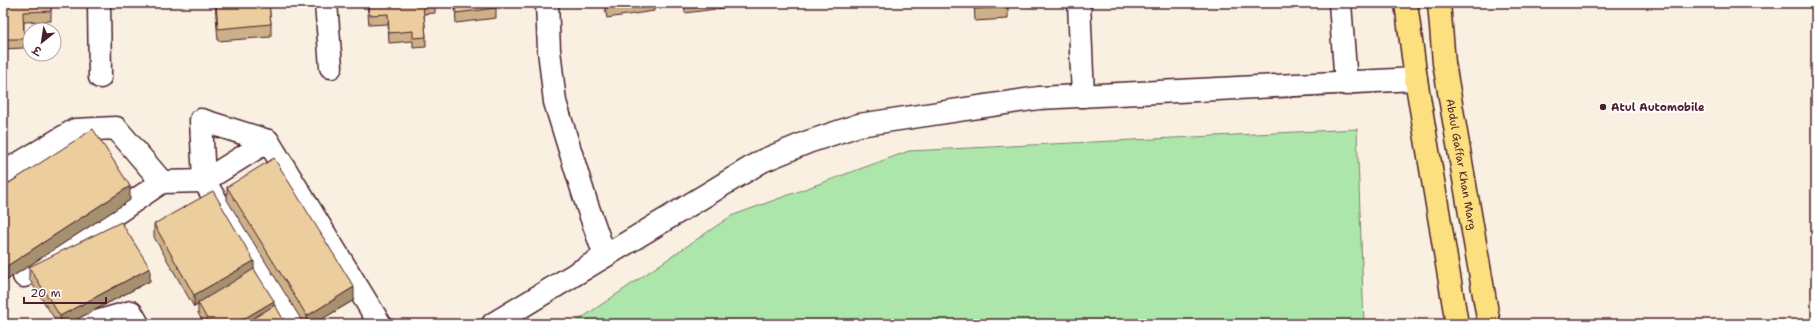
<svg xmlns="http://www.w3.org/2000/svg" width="1819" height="327" font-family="'Shantell Sans','Playpen Sans Deva',sans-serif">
<rect width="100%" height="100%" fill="#f9f0e2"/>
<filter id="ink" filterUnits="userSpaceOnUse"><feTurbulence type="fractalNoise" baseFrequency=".025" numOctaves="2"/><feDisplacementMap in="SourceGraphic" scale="8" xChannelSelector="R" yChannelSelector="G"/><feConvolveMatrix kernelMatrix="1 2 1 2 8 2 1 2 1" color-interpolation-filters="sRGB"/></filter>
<g filter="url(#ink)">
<path fill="#ade6ab" stroke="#7c826b" d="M 1357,129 L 1364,324 L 573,324 L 731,216 L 909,151 Z"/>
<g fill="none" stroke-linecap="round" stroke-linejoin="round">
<g stroke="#4a1f2b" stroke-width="25">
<g id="minor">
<path d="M 99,3 L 100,77"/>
<path d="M 326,3 L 331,67"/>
<path d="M 547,3 L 549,50 L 555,102 L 587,205 L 605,256"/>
<path d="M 1079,3 L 1083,96"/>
<path d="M 1340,3 L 1346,84"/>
<path d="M 3,173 L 75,130 L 116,128 L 162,182"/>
<path d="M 24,276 L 162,182 L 204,181 L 268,141"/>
<path d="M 89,324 L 131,312 L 138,324"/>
<path d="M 293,324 L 204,181 L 201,120 L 268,141 L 380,324"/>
<path d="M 493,324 L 762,161 L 808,142 L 859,125 L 1039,98 L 1416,79"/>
</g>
</g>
<g stroke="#4a1f2b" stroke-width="25">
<g id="major">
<path d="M 1406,3 L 1416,79 L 1457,324"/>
<path id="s1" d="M 1439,3 L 1444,63 L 1489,324"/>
</g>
</g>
<use href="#minor" stroke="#fff" stroke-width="22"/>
<use href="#major" stroke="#fce080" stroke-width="22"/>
</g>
<g fill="#cbb088" stroke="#4a1f2b">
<path d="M 3,3 L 51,3 L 51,21 L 24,22 L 24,48 L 3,49 Z"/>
<path d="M 215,3 L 269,3 L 271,24 L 271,37 L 218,41 Z"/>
<path d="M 367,3 L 435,3 L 435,13 L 424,14 L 426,37 L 426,47 L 413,48 L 413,41 L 389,43 L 388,24 L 369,25 Z"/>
<path d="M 446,3 L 496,3 L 496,18 L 456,23 L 455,5 L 446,5 Z"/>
<path d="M 604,3 L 654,3 L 654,11 L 607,18 Z"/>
<path d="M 684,3 L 732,3 L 732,7 L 685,13 Z"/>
<path d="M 891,3 L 916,3 L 891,4 Z"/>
<path d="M 974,3 L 1008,7 L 1008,19 L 975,21 Z"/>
<path d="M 3,187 L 130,200 L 4,282 L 3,281 Z"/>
<path d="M 227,187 L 354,300 L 314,324 L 304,324 L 227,200 Z"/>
<path d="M 154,224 L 254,269 L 274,306 L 286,324 L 204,324 L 198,313 L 198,305 L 194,307 L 154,237 Z"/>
<path d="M 29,267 L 150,281 L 68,324 L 58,324 L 29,279 Z"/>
</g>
<g fill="#a5906f" stroke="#4a1f2b">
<path d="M 130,186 L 130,200 L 4,282 L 4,268 Z"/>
<path d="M 254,261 L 254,273 L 198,303 L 198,305 L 194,307 L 194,295 Z"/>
<path d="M 150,268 L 150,281 L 68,324 L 60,324 L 60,316 Z"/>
<path d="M 354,287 L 354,300 L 314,324 L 307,324 L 307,316 Z"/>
<path d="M 274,301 L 274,310 L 252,324 L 235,324 Z"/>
</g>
<g fill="#eccd9e" stroke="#4a1f2b">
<path d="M 3,3 L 51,3 L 51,11 L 23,12 L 24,39 L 3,39 Z"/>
<path d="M 216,3 L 269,3 L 271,24 L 218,29 Z"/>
<path d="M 368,3 L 435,3 L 423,4 L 426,37 L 413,38 L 413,31 L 389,33 L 388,14 L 369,15 Z"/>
<path d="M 455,3 L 496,3 L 496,8 L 456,13 Z"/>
<path d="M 606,3 L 641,3 L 607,8 Z"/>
<path d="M 974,3 L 1007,3 L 1008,7 L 975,9 Z"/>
<path d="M 93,129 L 130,186 L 4,268 L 3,267 L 3,187 Z"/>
<path d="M 274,158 L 354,287 L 307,316 L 227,187 Z"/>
<path d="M 213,191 L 254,261 L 194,295 L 154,224 Z"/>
<path d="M 121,222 L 150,268 L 60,316 L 29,267 Z"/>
<path d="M 254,269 L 274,301 L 235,324 L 210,324 L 198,303 Z"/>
<path d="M 275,305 L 286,324 L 244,324 Z"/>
</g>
</g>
<circle fill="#4a1f2b" stroke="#fff" stroke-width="1.5" cx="1603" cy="107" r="4"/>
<g text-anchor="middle" stroke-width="4" stroke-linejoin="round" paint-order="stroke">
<g font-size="11" font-weight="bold" fill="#4a1f2b" stroke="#fff" text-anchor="start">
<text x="1611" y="111">Atul Automobile</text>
</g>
<g font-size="11" fill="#4a1f2b" stroke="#fff">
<text dy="4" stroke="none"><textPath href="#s1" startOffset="163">Abdul Gaffar Khan Marg</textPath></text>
</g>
</g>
<rect width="1819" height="327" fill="none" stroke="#fff" stroke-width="16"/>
<rect x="8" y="8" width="1803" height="311" fill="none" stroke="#4a1f2b" stroke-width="1.5" filter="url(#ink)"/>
<g transform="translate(42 42) rotate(210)"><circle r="19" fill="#ffffff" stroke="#b7a5aa"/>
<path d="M0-3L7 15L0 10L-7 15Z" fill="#4a1f2b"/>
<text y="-6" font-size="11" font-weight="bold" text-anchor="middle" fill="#4a1f2b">उ</text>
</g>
<path d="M24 297v6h82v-6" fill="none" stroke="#4a1f2b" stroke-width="2"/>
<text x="30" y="297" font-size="12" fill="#4a1f2b" stroke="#ffffff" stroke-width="3" paint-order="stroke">20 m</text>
</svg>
